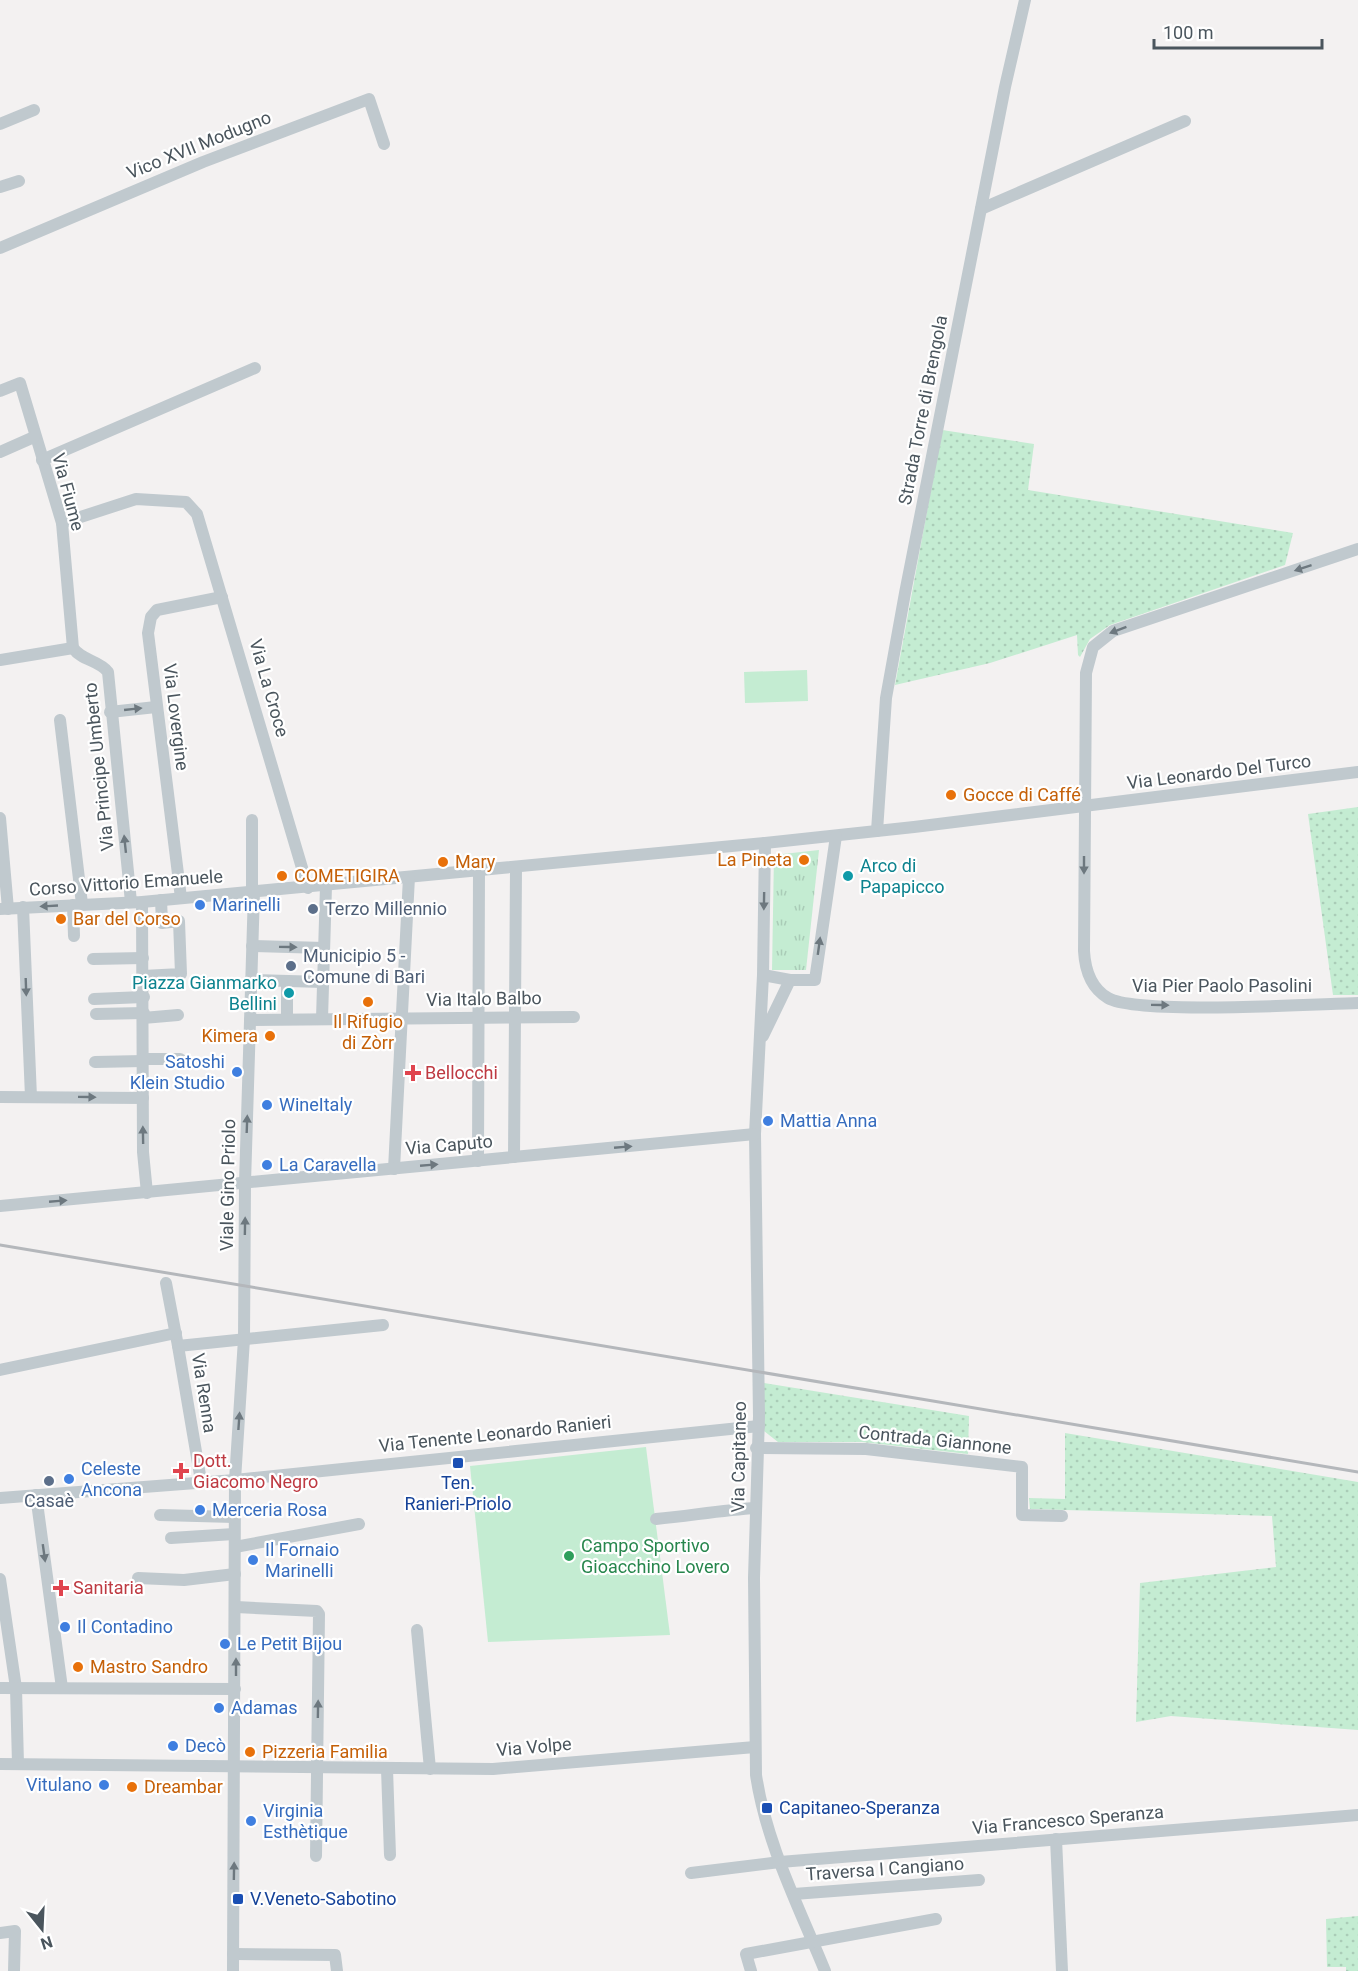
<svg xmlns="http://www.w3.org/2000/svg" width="1358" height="1971" font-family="Roboto,sans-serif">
<defs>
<pattern id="grass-dots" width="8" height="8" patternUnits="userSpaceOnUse" patternTransform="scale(1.5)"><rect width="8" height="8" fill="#c4ecd2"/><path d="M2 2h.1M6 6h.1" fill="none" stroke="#aaccb7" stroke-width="1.8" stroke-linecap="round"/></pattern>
<pattern id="park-tufts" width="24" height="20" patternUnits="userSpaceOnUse" patternTransform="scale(1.5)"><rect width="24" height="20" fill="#c4ecd2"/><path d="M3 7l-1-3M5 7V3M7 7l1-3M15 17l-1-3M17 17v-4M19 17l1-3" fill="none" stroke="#aaccb7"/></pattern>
</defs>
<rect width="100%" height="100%" fill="#f3f1f1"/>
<g fill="url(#grass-dots)">
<path d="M 942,430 L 1034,444 L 1028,490 L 1293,533 L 1285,565 L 1110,625 L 1090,639 L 1080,657 L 1078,655 L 1077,635 L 990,663 L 895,685 Z"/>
<path d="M 1358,807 L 1358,995 L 1333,995 L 1308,814 Z"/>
<path d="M 764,1383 L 969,1416 L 968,1454 L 862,1442 L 778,1442 L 764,1431 Z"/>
<path d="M 1065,1433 L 1358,1482 L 1358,1730 L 1171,1716 L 1136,1722 L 1140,1583 L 1276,1567 L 1272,1516 L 1030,1509 L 1029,1498 L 1065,1499 Z"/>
<path d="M 1358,1916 L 1358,1971 L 1346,1971 L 1346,1967 L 1327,1967 L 1326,1919 Z"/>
</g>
<path fill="url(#park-tufts)" d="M 819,850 L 806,970 L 772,970 L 774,855 Z"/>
<g fill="#c4ecd2">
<path d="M 807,670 L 808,701 L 745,703 L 744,672 Z"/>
<path d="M 646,1447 L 670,1635 L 488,1642 L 470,1466 Z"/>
</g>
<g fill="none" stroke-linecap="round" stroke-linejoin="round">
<g stroke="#c0c9ce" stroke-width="12">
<path d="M 0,124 L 34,110"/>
<path d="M 0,187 L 19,181"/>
<path d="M 981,209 L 1185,121"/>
<path d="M 0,248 L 203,162 L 369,99 L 384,144"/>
<path d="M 0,391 L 20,383 L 62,523 L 73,648 C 82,661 99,660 108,672 L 131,902"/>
<path d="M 0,452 L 34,437"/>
<path d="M 42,460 L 255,368"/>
<path d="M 62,523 L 136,499 L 186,502 L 197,514 L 308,888"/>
<path d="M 1358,549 L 1113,631 L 1093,647 L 1086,673 L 1084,951 C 1085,969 1091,988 1108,998 C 1137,1015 1314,1004 1358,1003"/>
<path d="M 0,660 L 73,648"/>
<path d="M 110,712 L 156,707"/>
<path d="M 60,720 L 82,904"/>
<path d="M 0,818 L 8,909"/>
<path d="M 877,831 L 886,698 L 905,593 L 1005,87 L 1025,0"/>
<path d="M 765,843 L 763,975 L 755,1134 L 759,1416 L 754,1578 L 756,1775 C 766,1843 799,1907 825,1971"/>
<path d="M 252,892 L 252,820"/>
<path d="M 181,898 L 148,633 L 151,617 L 157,610 L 222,597"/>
<path d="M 142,902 L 143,1152 L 147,1193"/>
<path d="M 73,905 L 74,936"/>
<path d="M 23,907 L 31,1097"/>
<path d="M 0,909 L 142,902 L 765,843 L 914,827 L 1358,772"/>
<path d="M 252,946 L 324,948"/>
<path d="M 93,959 L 143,958"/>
<path d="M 763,975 L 790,980 L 815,980 L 836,836"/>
<path d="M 143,976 L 181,974 L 179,921 L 162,923 L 161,900"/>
<path d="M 251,980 L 323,982"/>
<path d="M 287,981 L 287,1019"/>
<path d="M 94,999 L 144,997"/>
<path d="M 96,1014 L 144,1013"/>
<path d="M 143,1018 L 178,1015"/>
<path d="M 322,1019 L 326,886"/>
<path d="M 250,1020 L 574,1017"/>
<path d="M 763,1036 L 790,980"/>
<path d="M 143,1059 L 180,1059"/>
<path d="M 95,1062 L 143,1061"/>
<path d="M 0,1097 L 143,1098"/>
<path d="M 514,1157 L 516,868"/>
<path d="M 478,1161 L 479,871"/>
<path d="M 394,1169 L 409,877"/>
<path d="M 0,1206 L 755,1134"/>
<path d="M 166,1283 L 178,1346 L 383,1325"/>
<path d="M 178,1346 L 201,1481"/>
<path d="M 0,1370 L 176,1333"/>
<path d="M 756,1448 L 866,1449 L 1022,1467 L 1022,1515 L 1062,1516"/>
<path d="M 36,1495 L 62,1688"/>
<path d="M 0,1498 L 235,1480 L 759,1426"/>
<path d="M 160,1515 L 234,1517"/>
<path d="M 656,1519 C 689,1516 722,1510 756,1508"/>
<path d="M 171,1538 L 234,1534"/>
<path d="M 235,1547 L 359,1524"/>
<path d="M 138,1578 L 184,1580 L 235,1574"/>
<path d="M 0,1579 L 16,1688 L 18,1764"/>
<path d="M 236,1607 L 317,1611 L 319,1614 L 316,1856"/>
<path d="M 417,1630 L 430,1769"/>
<path d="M 0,1688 L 235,1689"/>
<path d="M 0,1764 L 493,1769 L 755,1747"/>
<path d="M 387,1769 L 390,1855"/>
<path d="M 1056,1839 L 1062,1971"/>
<path d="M 691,1873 L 780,1862 L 1358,1815"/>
<path d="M 794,1894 L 979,1880"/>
<path d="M 0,1933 L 15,1931 L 14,1971"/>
<path d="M 233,1954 L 335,1955 L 337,1971"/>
<path d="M 233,1971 L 235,1480 L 244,1339 L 245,1183 L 254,892"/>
<path d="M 751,1971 L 746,1954 L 936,1919"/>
</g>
<path stroke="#b4b7bb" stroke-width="3" d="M 0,1245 L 1358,1472"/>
</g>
<defs><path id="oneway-solid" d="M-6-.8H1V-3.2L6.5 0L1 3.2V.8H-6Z" transform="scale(1.5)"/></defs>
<g fill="#6d787f">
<use href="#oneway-solid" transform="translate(1303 568) rotate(162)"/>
<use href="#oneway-solid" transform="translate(1118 630) rotate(159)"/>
<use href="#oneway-solid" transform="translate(133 709) rotate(-6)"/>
<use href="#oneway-solid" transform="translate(125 844) rotate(-96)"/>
<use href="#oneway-solid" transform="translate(1084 865) rotate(90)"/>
<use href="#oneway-solid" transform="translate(764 901) rotate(91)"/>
<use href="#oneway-solid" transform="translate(49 906) rotate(177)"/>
<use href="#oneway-solid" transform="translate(819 946) rotate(-82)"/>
<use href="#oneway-solid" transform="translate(288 947) rotate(1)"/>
<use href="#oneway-solid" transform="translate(26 987) rotate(88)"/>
<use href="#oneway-solid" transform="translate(1160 1005) rotate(1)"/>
<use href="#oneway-solid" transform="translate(87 1097) rotate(1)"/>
<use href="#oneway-solid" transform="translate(247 1124) rotate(-88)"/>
<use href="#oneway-solid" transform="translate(143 1135) rotate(-91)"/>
<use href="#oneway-solid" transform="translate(623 1147) rotate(-5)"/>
<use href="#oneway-solid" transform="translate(429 1165) rotate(-5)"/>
<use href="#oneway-solid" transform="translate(58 1201) rotate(-5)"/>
<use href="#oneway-solid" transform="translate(245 1226) rotate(-89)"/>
<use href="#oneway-solid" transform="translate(239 1421) rotate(-86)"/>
<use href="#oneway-solid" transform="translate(44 1553) rotate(82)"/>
<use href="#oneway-solid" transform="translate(236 1667) rotate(-90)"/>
<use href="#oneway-solid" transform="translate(318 1709) rotate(-89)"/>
<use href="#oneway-solid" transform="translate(234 1871) rotate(-89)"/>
</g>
<g fill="#e8710a" stroke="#fff" stroke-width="2">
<circle cx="951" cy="795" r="6"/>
<circle cx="804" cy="860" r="6"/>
<circle cx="443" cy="862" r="6"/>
<circle cx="282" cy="876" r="6"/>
<circle cx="61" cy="919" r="6"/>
<circle cx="368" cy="1002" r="6"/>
<circle cx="270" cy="1036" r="6"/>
<circle cx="78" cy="1667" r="6"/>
<circle cx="250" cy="1752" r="6"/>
<circle cx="132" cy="1787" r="6"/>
</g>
<g fill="#0f9aa8" stroke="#fff" stroke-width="2">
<circle cx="848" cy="876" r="6"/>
<circle cx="289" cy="993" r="6"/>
</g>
<g fill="#3f7fe0" stroke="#fff" stroke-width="2">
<circle cx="200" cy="905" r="6"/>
<circle cx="237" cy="1072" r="6"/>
<circle cx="267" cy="1105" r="6"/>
<circle cx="768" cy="1121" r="6"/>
<circle cx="267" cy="1165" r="6"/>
<circle cx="69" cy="1479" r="6"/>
<circle cx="200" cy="1510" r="6"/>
<circle cx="253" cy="1560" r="6"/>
<circle cx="65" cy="1627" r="6"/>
<circle cx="225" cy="1644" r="6"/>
<circle cx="219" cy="1708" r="6"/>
<circle cx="173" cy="1746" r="6"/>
<circle cx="104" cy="1785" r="6"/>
<circle cx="251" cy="1821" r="6"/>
</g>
<g fill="#5c6f8a" stroke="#fff" stroke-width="2">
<circle cx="313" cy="909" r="6"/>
<circle cx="291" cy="966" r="6"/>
<circle cx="49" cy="1481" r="6"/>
</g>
<g fill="#e0444e" stroke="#fff" stroke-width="2">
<path d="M410 1064h6v6h6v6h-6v6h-6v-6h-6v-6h6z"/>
<path d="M178 1462h6v6h6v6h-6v6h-6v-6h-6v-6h6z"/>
<path d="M58 1579h6v6h6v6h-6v6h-6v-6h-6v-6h6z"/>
</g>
<g fill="#1a4fb4" stroke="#fff" stroke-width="2">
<rect x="452" y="1457" width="12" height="12" rx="3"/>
<rect x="761" y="1802" width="12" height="12" rx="3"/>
<rect x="232" y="1893" width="12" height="12" rx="3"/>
</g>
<circle fill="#2e9e5b" stroke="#fff" stroke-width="2" cx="569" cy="1556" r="6"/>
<g text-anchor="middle" stroke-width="4.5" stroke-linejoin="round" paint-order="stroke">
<g font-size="18" fill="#4a555d" stroke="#fff">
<text transform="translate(199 145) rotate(-22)" y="6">Vico XVII Modugno</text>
<text transform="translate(923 410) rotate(-79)" y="6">Strada Torre di Brengola</text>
<text transform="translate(68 492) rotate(75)" y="6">Via Fiume</text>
<text transform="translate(269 688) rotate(74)" y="6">Via La Croce</text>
<text transform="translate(176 717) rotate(83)" y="6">Via Lovergine</text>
<text transform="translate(99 767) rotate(-96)" y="6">Via Principe Umberto</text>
<text transform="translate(1219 772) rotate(-7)" y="6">Via Leonardo Del Turco</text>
<text transform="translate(126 883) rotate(-4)" y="6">Corso Vittorio Emanuele</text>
<text x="1222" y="992">Via Pier Paolo Pasolini</text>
<text transform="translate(484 999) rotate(-1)" y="6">Via Italo Balbo</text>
<text transform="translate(449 1145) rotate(-5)" y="6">Via Caputo</text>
<text transform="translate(228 1185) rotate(-89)" y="6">Viale Gino Priolo</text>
<text transform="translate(204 1393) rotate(81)" y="6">Via Renna</text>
<text transform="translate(495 1434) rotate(-6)" y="6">Via Tenente Leonardo Ranieri</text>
<text transform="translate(935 1440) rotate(6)" y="6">Contrada Giannone</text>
<text transform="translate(739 1457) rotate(-89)" y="6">Via Capitaneo</text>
<text transform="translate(534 1747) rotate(-5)" y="6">Via Volpe</text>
<text transform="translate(1068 1820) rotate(-5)" y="6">Via Francesco Speranza</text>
<text transform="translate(885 1869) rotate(-4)" y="6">Traversa I Cangiano</text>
</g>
<g font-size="18" fill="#c56008" stroke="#fff" text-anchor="start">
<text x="963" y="801">Gocce di Caffé</text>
<text x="792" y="866" text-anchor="end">La Pineta</text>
<text x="455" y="868">Mary</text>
<text x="294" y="882">COMETIGIRA</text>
<text x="73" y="925">Bar del Corso</text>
<text x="368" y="1028" text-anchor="middle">Il Rifugio<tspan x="368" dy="21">di Zòrr</tspan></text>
<text x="258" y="1042" text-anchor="end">Kimera</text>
<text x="90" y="1673">Mastro Sandro</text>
<text x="262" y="1758">Pizzeria Familia</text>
<text x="144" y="1793">Dreambar</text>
</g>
<g font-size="18" fill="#0d838f" stroke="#fff" text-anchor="start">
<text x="860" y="872">Arco di<tspan x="860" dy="21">Papapicco</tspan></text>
<text x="277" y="989" text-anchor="end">Piazza Gianmarko<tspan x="277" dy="21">Bellini</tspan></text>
</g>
<g font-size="18" fill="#366cbe" stroke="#fff" text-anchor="start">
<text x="212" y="911">Marinelli</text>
<text x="225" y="1068" text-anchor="end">Satoshi<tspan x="225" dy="21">Klein Studio</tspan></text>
<text x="279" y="1111">WineItaly</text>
<text x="780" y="1127">Mattia Anna</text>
<text x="279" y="1171">La Caravella</text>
<text x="81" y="1475">Celeste<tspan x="81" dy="21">Ancona</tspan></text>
<text x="212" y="1516">Merceria Rosa</text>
<text x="265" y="1556">Il Fornaio<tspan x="265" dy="21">Marinelli</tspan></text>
<text x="77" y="1633">Il Contadino</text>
<text x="237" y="1650">Le Petit Bijou</text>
<text x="231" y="1714">Adamas</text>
<text x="185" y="1752">Decò</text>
<text x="92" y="1791" text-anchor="end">Vitulano</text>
<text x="263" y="1817">Virginia<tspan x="263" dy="21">Esthètique</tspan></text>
</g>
<g font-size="18" fill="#4e5e75" stroke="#fff" text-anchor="start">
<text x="325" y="915">Terzo Millennio</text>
<text x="303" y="962">Municipio 5 -<tspan x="303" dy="21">Comune di Bari</tspan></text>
<text x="49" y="1507" text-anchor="middle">Casaè</text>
</g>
<g font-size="18" fill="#be3a42" stroke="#fff" text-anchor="start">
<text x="425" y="1079">Bellocchi</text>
<text x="193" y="1467">Dott.<tspan x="193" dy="21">Giacomo Negro</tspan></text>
<text x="73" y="1594">Sanitaria</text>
</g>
<g font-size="18" fill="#164399" stroke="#fff" text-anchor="start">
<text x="458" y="1489" text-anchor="middle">Ten.<tspan x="458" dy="21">Ranieri-Priolo</tspan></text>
<text x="779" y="1814">Capitaneo-Speranza</text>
<text x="250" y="1905">V.Veneto-Sabotino</text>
</g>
<g font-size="18" fill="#27864d" stroke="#fff" text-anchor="start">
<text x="581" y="1552">Campo Sportivo<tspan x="581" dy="21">Gioacchino Lovero</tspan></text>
</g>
</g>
<g transform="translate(42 1929) rotate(162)" stroke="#ffffff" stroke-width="4.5" paint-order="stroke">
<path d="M0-4.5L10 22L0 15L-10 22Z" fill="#4a555d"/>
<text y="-9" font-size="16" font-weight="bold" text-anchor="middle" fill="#4a555d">N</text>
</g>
<path d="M1154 39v9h168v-9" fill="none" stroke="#4a555d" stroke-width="3"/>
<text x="1163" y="39" font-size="18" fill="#4a555d" stroke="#ffffff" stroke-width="4.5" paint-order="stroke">100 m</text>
</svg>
